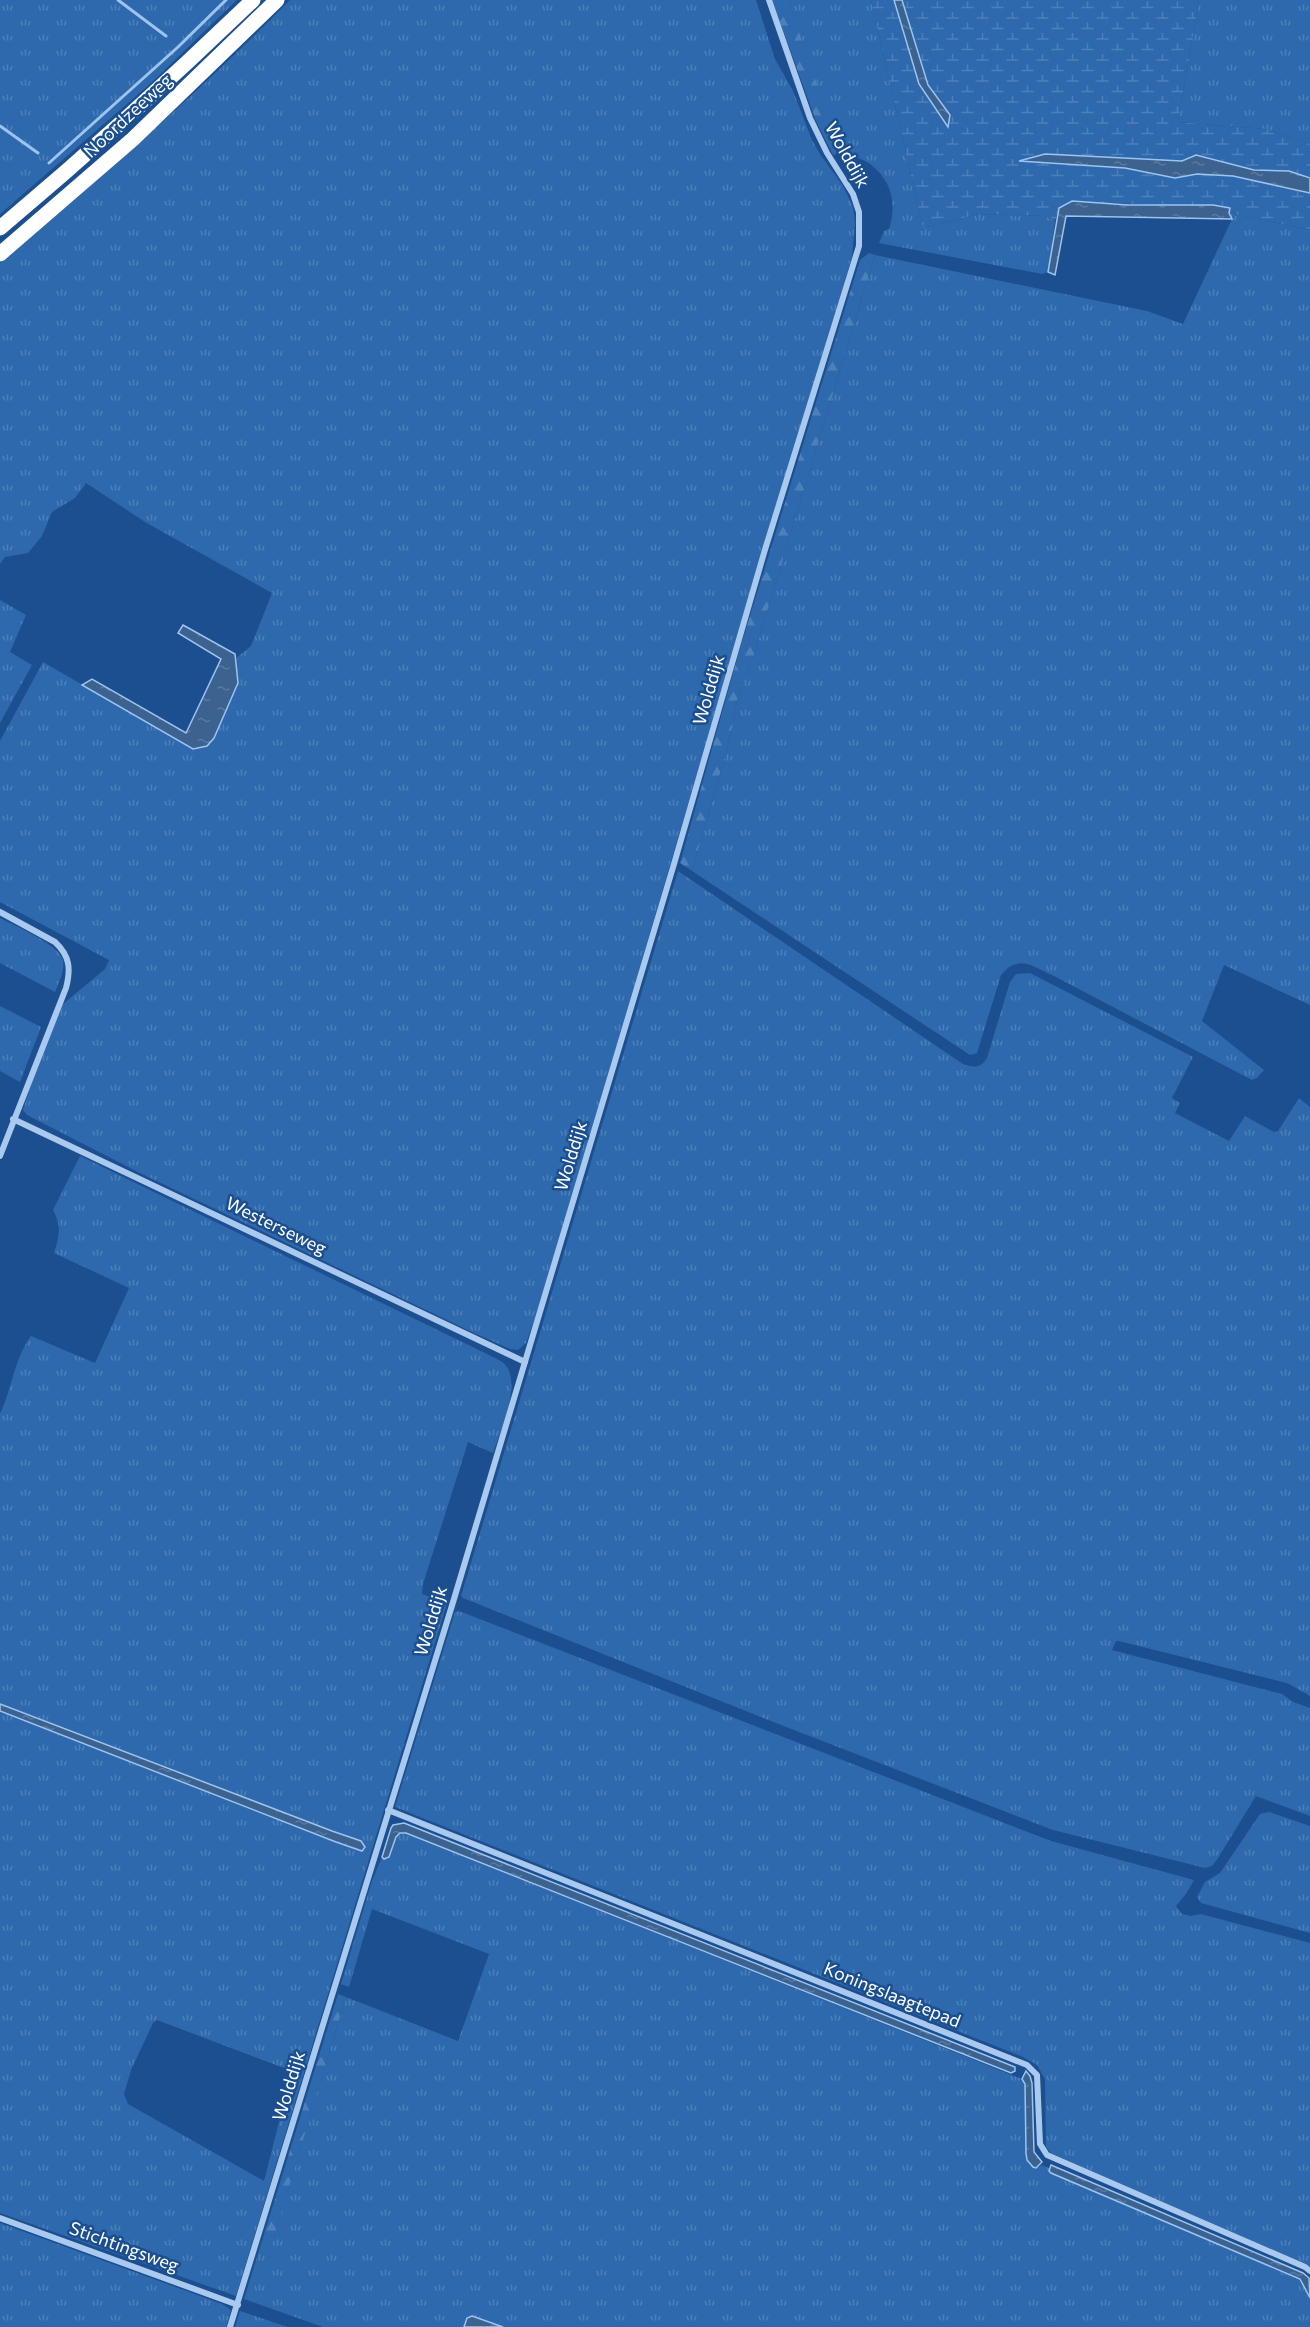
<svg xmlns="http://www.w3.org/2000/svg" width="1310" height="2327" font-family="Commissioner,sans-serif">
<defs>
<pattern id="grass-tufts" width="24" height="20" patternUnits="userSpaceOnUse" patternTransform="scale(1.5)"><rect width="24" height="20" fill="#2e69ad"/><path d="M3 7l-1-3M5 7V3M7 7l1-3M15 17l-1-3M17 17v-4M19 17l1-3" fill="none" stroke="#4d80b9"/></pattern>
<pattern id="forest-firs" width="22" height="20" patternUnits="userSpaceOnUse" patternTransform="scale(1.5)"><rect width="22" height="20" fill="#2e69ad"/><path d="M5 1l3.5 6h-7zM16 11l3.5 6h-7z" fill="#4d80b9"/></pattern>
<pattern id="wetland-marsh" width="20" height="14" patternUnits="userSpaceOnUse" patternTransform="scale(1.5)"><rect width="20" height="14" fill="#2e69ad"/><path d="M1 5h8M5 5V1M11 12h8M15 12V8" fill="none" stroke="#4d80b9"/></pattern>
<pattern id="water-ripples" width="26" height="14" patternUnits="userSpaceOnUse" patternTransform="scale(1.5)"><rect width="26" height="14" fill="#3c6290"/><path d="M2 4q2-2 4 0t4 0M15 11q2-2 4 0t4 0" fill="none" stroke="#597aa1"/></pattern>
</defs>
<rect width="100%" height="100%" fill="#1b4f8f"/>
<g fill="url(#grass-tufts)" fill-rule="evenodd">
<path d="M 0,0 L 237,0 L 150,84 L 0,214 Z"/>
<path d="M 290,0 L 756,0 L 775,59 L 793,91 L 812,140 L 820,154 L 843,186 L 853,207 L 855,223 L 852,256 L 844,284 C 739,627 640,971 536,1315 L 526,1343 L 518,1350 L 510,1349 L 472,1332 L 140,1173 L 27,1115 L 23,1110 L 33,1078 L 63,1004 L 105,969 L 109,960 L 0,902 L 0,741 L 43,662 L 193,749 L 214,738 L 238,683 L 236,658 L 251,646 L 272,593 L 145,522 L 86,483 L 75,498 L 52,512 L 42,536 L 28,553 L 5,557 L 0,564 L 0,263 C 100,179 198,93 290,0 Z"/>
<path d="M 788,0 L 871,0 L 923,228 L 979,214 L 1045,216 L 1055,221 L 1048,272 L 1042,274 L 879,243 L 884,231 L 889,229 C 897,205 892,180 870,164 C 863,159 852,156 844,152 L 833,155 L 816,121 L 827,117 Z"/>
<path d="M 1199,0 L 1310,0 L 1310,144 L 1265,129 L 1178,122 Z"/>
<path d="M 1229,213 L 1310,230 L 1310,1005 L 1224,965 L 1202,1021 L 1264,1070 L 1257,1078 L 1252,1080 L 1052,975 C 1031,966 1019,954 1001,975 L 977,1053 L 970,1055 L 692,871 L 729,742 L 738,696 L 753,658 L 875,255 L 1147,311 L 1183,324 L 1232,219 Z"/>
<path d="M 0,600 L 26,615 L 10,652 L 32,665 L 0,723 Z"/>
<path d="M 678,871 L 963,1064 C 974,1068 981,1068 987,1058 L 1010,982 L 1016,974 L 1030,973 L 1193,1057 L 1172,1098 L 1180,1103 L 1175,1113 L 1229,1141 L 1245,1116 L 1274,1132 L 1278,1131 L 1299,1098 L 1310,1107 L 1310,1696 L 1287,1683 L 1119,1641 L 1116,1641 L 1112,1650 L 1282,1694 L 1293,1702 L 1310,1708 L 1310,1816 L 1256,1796 L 1218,1858 L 1212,1866 L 1205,1868 L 1053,1830 L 781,1725 L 463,1598 L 461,1596 L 483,1523 Z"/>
<path d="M 0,918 C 15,926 58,944 63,960 C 65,971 59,982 55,992 L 0,963 Z"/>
<path d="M 0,1006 L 41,1027 L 20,1082 L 0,1071 Z"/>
<path d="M 80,1156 L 491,1356 C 497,1359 504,1362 507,1367 C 520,1388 501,1430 493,1453 L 468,1442 L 423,1584 L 422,1594 L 447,1603 L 236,2296 L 0,2213 L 0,1711 L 336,1842 L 364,1844 L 0,1704 L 0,1414 C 12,1389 14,1359 31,1336 L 95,1363 L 129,1288 L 54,1253 C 59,1237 62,1226 53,1210 ZM 157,2020 L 292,2071 L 264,2181 L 128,2104 L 124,2094 L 131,2070 L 153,2023 Z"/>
<path d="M 459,1611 L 1051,1841 L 1194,1880 L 1186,1894 L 1176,1906 L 1182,1914 L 1191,1916 L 1201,1914 L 1310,1943 L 1310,2267 L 1051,2153 L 1046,2147 L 1045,2079 L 1037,2065 L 1023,2057 L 395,1807 L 455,1612 Z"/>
<path d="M 1269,1812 L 1310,1826 L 1310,1933 L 1201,1903 L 1197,1897 L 1205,1882 L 1220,1873 L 1260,1814 Z"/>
<path d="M 400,1833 L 406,1833 L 1022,2079 L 1025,2084 L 1026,2153 L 1039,2167 L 1041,2165 L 1049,2168 L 1051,2173 L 1300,2279 L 1310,2298 L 1310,2327 L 503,2327 L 472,2316 L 467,2318 L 464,2327 L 323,2327 L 244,2299 L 262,2241 L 272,2243 L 346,1997 L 458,2041 L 489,1954 L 372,1909 L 349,1987 L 341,1984 L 372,1881 L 382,1857 L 387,1859 L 389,1857 L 397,1837 Z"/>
<path d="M 0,2223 L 222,2304 L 231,2310 L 226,2327 L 0,2327 Z"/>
<path d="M 240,2311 L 288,2327 L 235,2327 Z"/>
</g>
<g fill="url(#forest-firs)">
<path d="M 772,0 L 788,0 L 828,117 L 816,121 Z"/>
<path d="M 869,253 L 875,255 L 753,658 L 738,696 L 729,742 L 692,871 L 680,863 L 741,645 L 860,260 Z"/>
<path d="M 338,1994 L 346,1997 L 272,2244 L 262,2241 Z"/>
</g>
<path fill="url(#wetland-marsh)" d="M 871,0 L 894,0 L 919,84 L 947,126 L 950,115 L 928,85 L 902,0 L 1199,0 L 1178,122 L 1265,129 L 1310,144 L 1310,178 L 1289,171 L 1254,170 L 1196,155 L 1182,161 L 1045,154 L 1022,161 L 1125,168 L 1175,178 L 1197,174 L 1233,176 L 1310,193 L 1310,230 L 1229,213 L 1230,209 L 1115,203 L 1102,204 L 1072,201 L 1059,208 L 1055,221 L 1045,216 L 979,214 L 923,228 Z"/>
<g fill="url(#water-ripples)" stroke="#9cc4f0" stroke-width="1.5">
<path d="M 894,0 L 902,0 L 928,85 L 950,115 L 948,127 L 919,84 Z"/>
<path d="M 1045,154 L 1182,161 L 1196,155 L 1254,170 L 1289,171 L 1310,178 L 1310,193 L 1233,176 L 1197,174 L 1175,178 L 1125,168 L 1019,161 Z"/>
<path d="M 1072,201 L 1128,205 L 1213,205 L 1230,208 L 1229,213 L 1232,219 L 1066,216 L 1055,275 L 1048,272 L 1059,208 Z"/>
<path d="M 183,625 L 235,654 L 238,683 L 214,738 L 207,746 L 193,749 L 82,685 L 92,679 L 186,733 L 221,659 L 178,633 Z"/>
<path d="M 0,1704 L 332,1831 L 361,1841 L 365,1847 L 362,1851 L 336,1842 L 0,1711 Z"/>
<path d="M 404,1823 L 1015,2067 L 1015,2071 L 1011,2073 L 406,1833 L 400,1833 L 396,1837 L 389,1857 L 384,1859 L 382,1857 L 391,1828 L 393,1825 Z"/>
<path d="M 1026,2071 L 1030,2076 L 1032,2083 L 1034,2152 L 1042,2162 L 1036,2168 L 1033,2167 L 1027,2160 L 1026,2153 L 1025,2084 L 1022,2079 Z"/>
<path d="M 1051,2165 L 1303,2273 L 1309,2278 L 1310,2298 L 1300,2279 L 1051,2173 L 1049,2171 Z"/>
<path d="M 472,2316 L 503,2327 L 464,2327 L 467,2318 Z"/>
</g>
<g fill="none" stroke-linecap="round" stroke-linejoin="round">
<g stroke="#9cc4f0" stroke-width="3">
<path d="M 118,0 L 166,36"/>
<path d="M 0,126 L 38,153"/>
<path d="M 49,163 L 178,47 L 226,0"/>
</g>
<g stroke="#a9c9ee" stroke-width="6">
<path d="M 0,912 L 55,942 C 70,956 71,969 66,988 L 0,1156"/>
<path d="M 13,1119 L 525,1362"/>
<path d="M 388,1810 L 1027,2065 L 1037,2075 L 1040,2144 L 1047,2155 L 1305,2267 L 1310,2271"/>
<path d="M 0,2218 L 238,2305"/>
<path d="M 230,2327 L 454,1599 L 674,864 L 764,553 L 859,246 L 859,212 L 853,194 L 827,153 L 810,118 L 769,0"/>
</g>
<g stroke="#fff" stroke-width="15">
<path d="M 0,228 C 87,155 171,79 253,0"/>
<path d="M 0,254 L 133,139 L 277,0"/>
</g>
</g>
<g text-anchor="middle" stroke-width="5" stroke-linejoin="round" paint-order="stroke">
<g font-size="18" fill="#fff" stroke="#1b4f8f">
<text transform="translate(128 116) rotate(-43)" y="6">Noordzeeweg</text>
<text transform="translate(847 155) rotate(61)" y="6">Wolddijk</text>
<text transform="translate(709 690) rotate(-74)" y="6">Wolddijk</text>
<text transform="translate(571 1156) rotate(-73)" y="6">Wolddijk</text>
<text transform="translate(276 1226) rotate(26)" y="6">Westerseweg</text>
<text transform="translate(431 1621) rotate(-73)" y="6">Wolddijk</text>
<text transform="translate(892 1995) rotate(22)" y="6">Koningslaagtepad</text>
<text transform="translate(289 2086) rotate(-73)" y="6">Wolddijk</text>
<text transform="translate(124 2247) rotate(20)" y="6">Stichtingsweg</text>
</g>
</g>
</svg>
